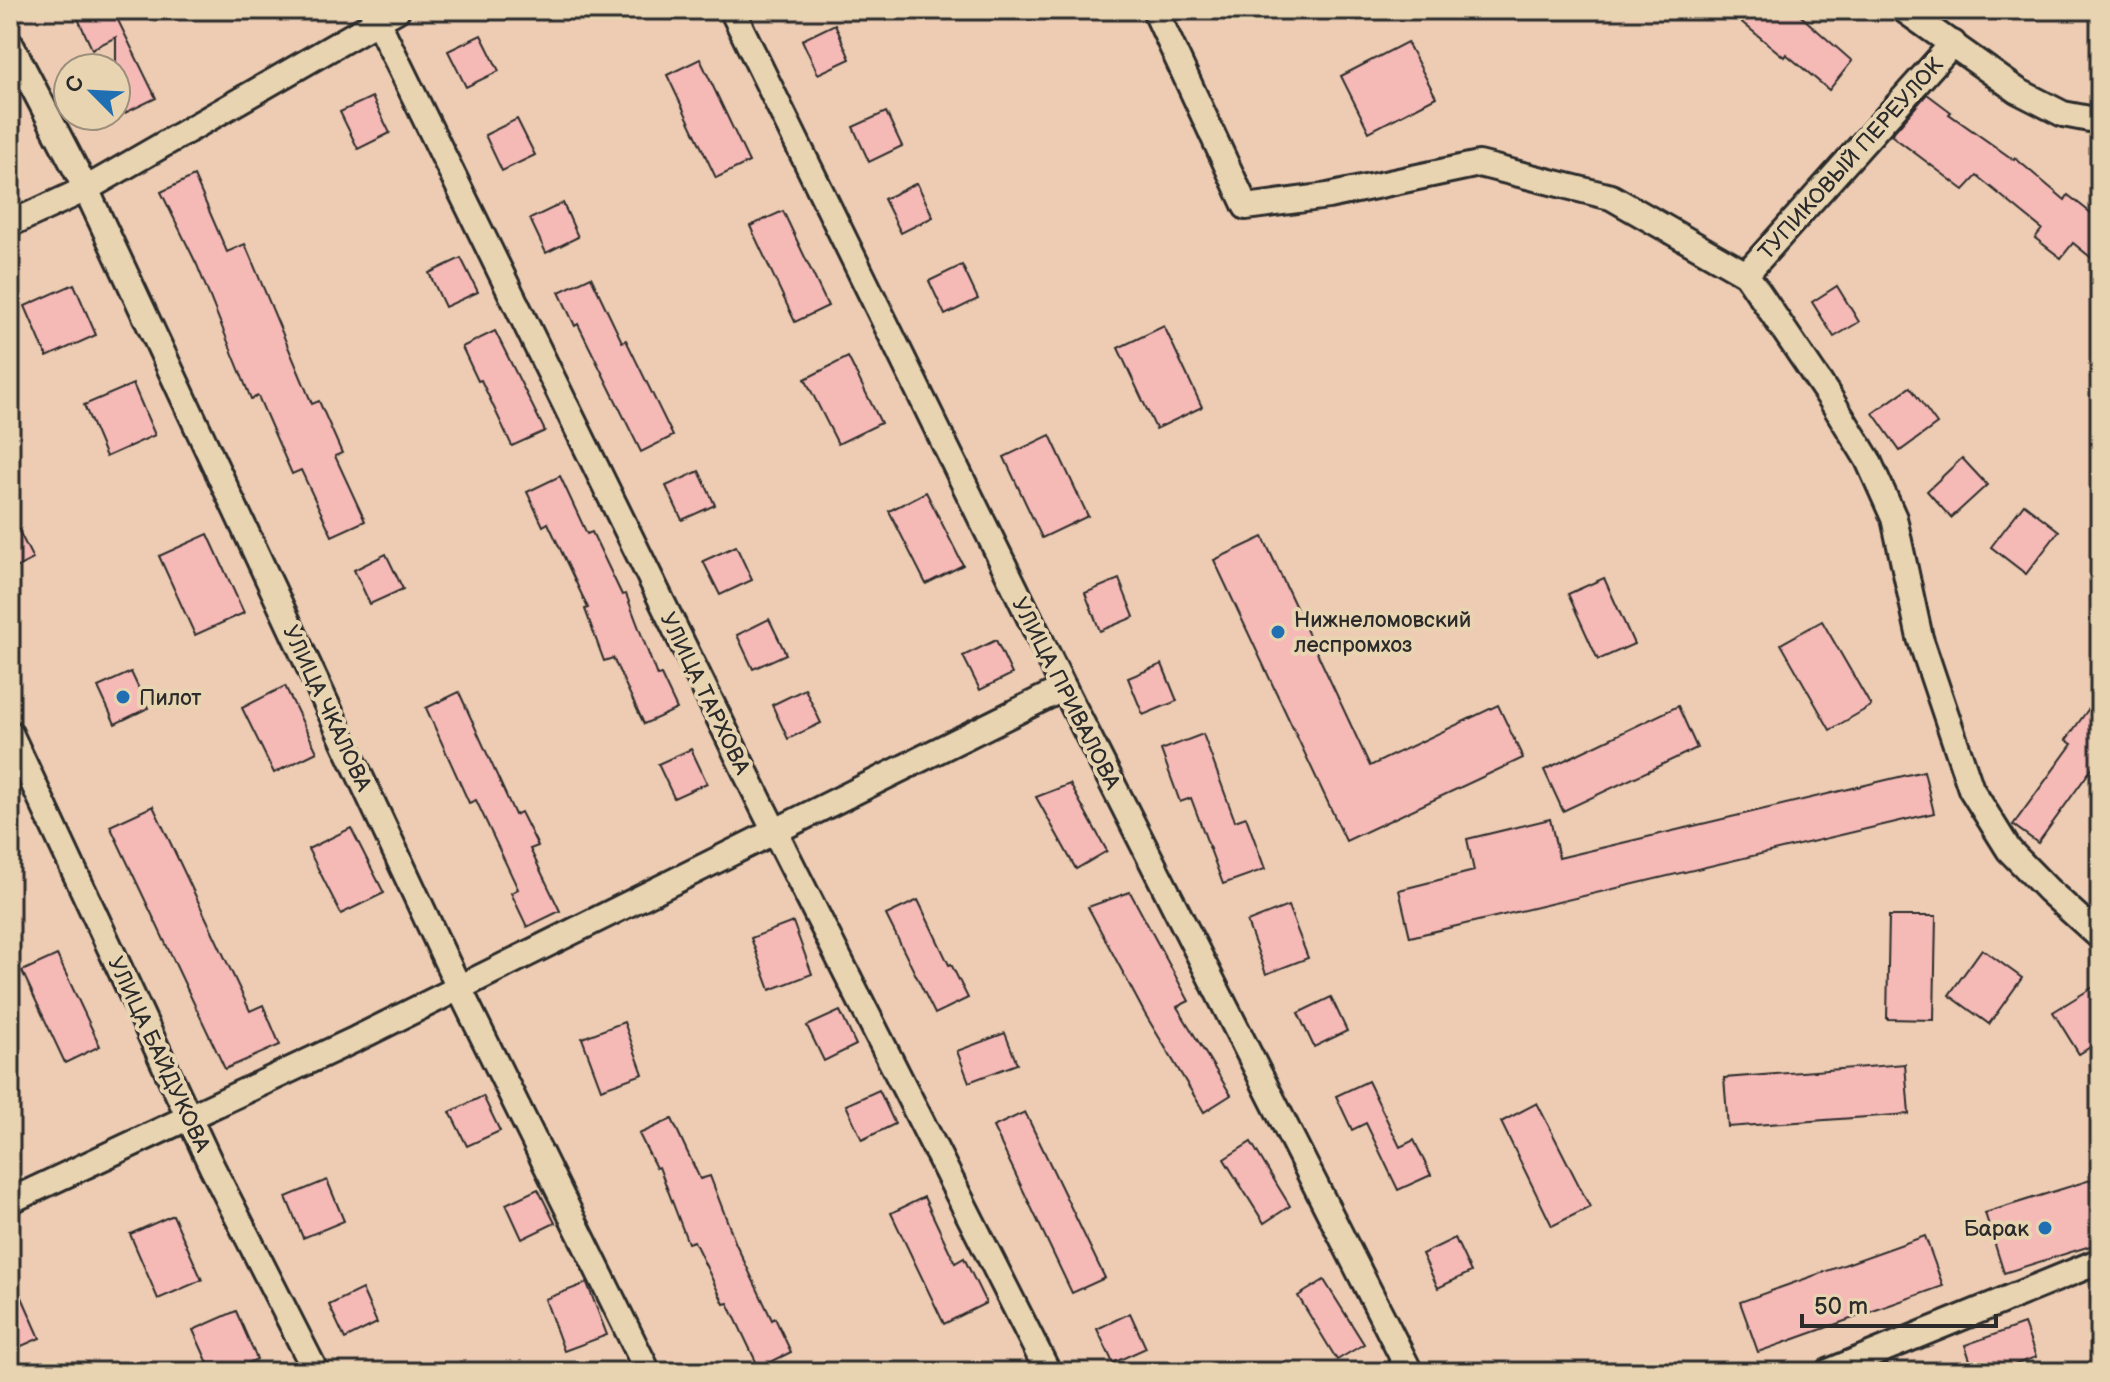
<svg xmlns="http://www.w3.org/2000/svg" width="2110" height="1382" font-family="'Balsamiq Sans',sans-serif">
<rect width="100%" height="100%" fill="#edccb3"/>
<filter id="ink" filterUnits="userSpaceOnUse"><feTurbulence type="fractalNoise" baseFrequency=".0125" numOctaves="2"/><feDisplacementMap in="SourceGraphic" scale="16" xChannelSelector="R" yChannelSelector="G"/><feConvolveMatrix kernelMatrix="1 2 1 2 8 2 1 2 1" color-interpolation-filters="sRGB"/></filter>
<g filter="url(#ink)">
<g fill="#f5b9b6" stroke="#2b2b2b" stroke-width="2">
<path d="M 74,10 L 113,10 L 156,98 L 123,114 L 116,99 L 116,37 L 92,49 Z"/>
<path d="M 1727,10 L 1794,10 L 1852,61 L 1829,90 L 1786,54 L 1784,57 Z"/>
<path d="M 835,24 L 850,59 L 818,74 L 802,40 Z"/>
<path d="M 481,35 L 499,71 L 466,87 L 448,51 Z"/>
<path d="M 1407,42 L 1436,97 L 1369,132 L 1341,76 Z"/>
<path d="M 700,59 L 749,162 L 716,178 L 667,75 Z"/>
<path d="M 1927,94 L 1951,112 L 1949,114 L 2014,160 L 2015,158 L 2065,200 L 2068,195 L 2100,220 L 2100,265 L 2073,243 L 2061,258 L 2035,238 L 2042,229 L 1977,176 L 1964,190 L 1891,135 Z"/>
<path d="M 372,97 L 390,133 L 358,149 L 340,112 Z"/>
<path d="M 886,112 L 902,146 L 869,162 L 853,127 Z"/>
<path d="M 517,119 L 535,155 L 502,171 L 485,135 Z"/>
<path d="M 194,176 L 227,252 L 245,244 L 312,404 L 319,401 L 342,453 L 335,456 L 365,521 L 332,536 L 301,470 L 292,474 L 258,396 L 251,399 L 197,265 L 161,192 Z"/>
<path d="M 917,183 L 933,217 L 901,233 L 884,199 Z"/>
<path d="M 563,203 L 578,237 L 546,253 L 530,219 Z"/>
<path d="M 783,211 L 828,306 L 795,322 L 750,226 Z"/>
<path d="M 461,258 L 478,292 L 445,307 L 429,273 Z"/>
<path d="M 962,265 L 978,299 L 945,315 L 929,281 Z"/>
<path d="M 591,277 L 622,342 L 626,340 L 673,436 L 641,452 L 578,324 L 575,326 L 559,292 Z"/>
<path d="M 74,284 L 96,335 L 47,357 L 25,306 Z"/>
<path d="M 1837,286 L 1859,322 L 1834,337 L 1812,302 Z"/>
<path d="M 1164,326 L 1202,407 L 1156,429 L 1118,348 Z"/>
<path d="M 495,331 L 545,431 L 512,446 L 481,380 L 478,381 L 462,347 Z"/>
<path d="M 848,357 L 881,423 L 838,444 L 805,379 Z"/>
<path d="M 133,384 L 155,435 L 106,457 L 84,405 Z"/>
<path d="M 1910,387 L 1937,424 L 1900,451 L 1873,413 Z"/>
<path d="M 1050,435 L 1088,516 L 1042,538 L 1004,457 Z"/>
<path d="M 1962,458 L 1987,485 L 1951,518 L 1927,491 Z"/>
<path d="M 699,471 L 715,505 L 682,520 L 666,486 Z"/>
<path d="M 560,476 L 587,534 L 592,532 L 622,595 L 626,594 L 657,676 L 661,675 L 677,709 L 644,724 L 613,658 L 604,661 L 585,609 L 588,608 L 548,523 L 543,526 L 527,492 Z"/>
<path d="M 926,492 L 963,565 L 926,584 L 889,511 Z"/>
<path d="M 2024,504 L 2059,531 L 2026,574 L 1991,547 Z"/>
<path d="M 10,513 L 33,559 L 10,571 Z"/>
<path d="M 208,534 L 244,613 L 195,635 L 159,556 Z"/>
<path d="M 1263,537 L 1370,766 L 1498,705 L 1523,758 L 1346,841 L 1214,560 Z"/>
<path d="M 736,546 L 752,580 L 720,595 L 703,561 Z"/>
<path d="M 386,554 L 403,589 L 370,604 L 354,570 Z"/>
<path d="M 1604,578 L 1634,644 L 1598,660 L 1568,594 Z"/>
<path d="M 1119,579 L 1134,617 L 1100,631 L 1085,593 Z"/>
<path d="M 769,619 L 786,654 L 753,669 L 737,635 Z"/>
<path d="M 1822,621 L 1871,706 L 1830,730 L 1781,644 Z"/>
<path d="M 996,640 L 1012,674 L 980,690 L 963,656 Z"/>
<path d="M 1162,664 L 1177,701 L 1143,715 L 1128,678 Z"/>
<path d="M 131,672 L 148,708 L 115,724 L 98,687 Z"/>
<path d="M 285,686 L 317,752 L 274,773 L 242,708 Z"/>
<path d="M 805,689 L 821,723 L 788,739 L 772,705 Z"/>
<path d="M 459,692 L 515,815 L 521,812 L 538,846 L 530,849 L 560,911 L 527,927 L 511,893 L 518,889 L 476,800 L 469,803 L 426,708 Z"/>
<path d="M 2100,693 L 2100,757 L 2038,843 L 2013,825 L 2072,744 L 2066,740 Z"/>
<path d="M 1678,706 L 1697,748 L 1563,811 L 1544,770 Z"/>
<path d="M 1203,734 L 1235,821 L 1246,817 L 1265,869 L 1223,884 L 1191,798 L 1180,802 L 1161,750 Z"/>
<path d="M 691,749 L 707,783 L 674,798 L 658,764 Z"/>
<path d="M 1924,771 L 1934,813 L 1410,937 L 1399,890 L 1474,871 L 1467,839 L 1550,819 L 1559,858 Z"/>
<path d="M 1070,784 L 1107,851 L 1076,869 L 1036,797 Z"/>
<path d="M 153,806 L 250,1011 L 263,1005 L 280,1045 L 225,1069 L 110,826 Z"/>
<path d="M 351,828 L 384,893 L 341,914 L 308,849 Z"/>
<path d="M 1130,892 L 1189,1001 L 1177,1007 L 1231,1095 L 1204,1112 L 1145,1014 L 1088,907 Z"/>
<path d="M 918,900 L 949,965 L 951,964 L 968,998 L 935,1014 L 886,915 Z"/>
<path d="M 1288,906 L 1308,958 L 1266,974 L 1247,922 Z"/>
<path d="M 1889,916 L 1936,916 L 1934,1020 L 1887,1019 Z"/>
<path d="M 793,922 L 812,974 L 770,990 L 751,938 Z"/>
<path d="M 1982,949 L 2022,978 L 1989,1024 L 1949,995 Z"/>
<path d="M 57,955 L 100,1046 L 65,1063 L 22,971 Z"/>
<path d="M 2100,983 L 2100,1041 L 2079,1054 L 2053,1012 Z"/>
<path d="M 1331,997 L 1347,1031 L 1314,1047 L 1298,1013 Z"/>
<path d="M 840,1011 L 856,1045 L 824,1061 L 807,1026 Z"/>
<path d="M 624,1022 L 643,1074 L 601,1089 L 582,1038 Z"/>
<path d="M 1005,1033 L 1017,1064 L 969,1082 L 957,1051 Z"/>
<path d="M 1905,1064 L 1909,1114 L 1728,1127 L 1724,1078 Z"/>
<path d="M 1368,1081 L 1400,1147 L 1414,1140 L 1431,1175 L 1398,1190 L 1366,1123 L 1352,1130 L 1336,1096 Z"/>
<path d="M 879,1090 L 895,1124 L 862,1140 L 846,1105 Z"/>
<path d="M 483,1096 L 500,1131 L 467,1146 L 450,1112 Z"/>
<path d="M 1537,1103 L 1590,1207 L 1552,1226 L 1501,1122 Z"/>
<path d="M 1025,1112 L 1105,1278 L 1072,1293 L 993,1127 Z"/>
<path d="M 672,1119 L 700,1179 L 710,1176 L 736,1244 L 772,1320 L 775,1318 L 791,1352 L 759,1368 L 728,1303 L 724,1304 L 694,1241 L 688,1243 L 659,1167 L 656,1168 L 639,1134 Z"/>
<path d="M 1251,1142 L 1290,1206 L 1264,1223 L 1224,1159 Z"/>
<path d="M 2100,1177 L 2100,1243 L 2004,1273 L 1985,1213 Z"/>
<path d="M 327,1180 L 344,1221 L 303,1238 L 286,1197 Z"/>
<path d="M 538,1189 L 555,1223 L 522,1239 L 506,1204 Z"/>
<path d="M 924,1197 L 955,1263 L 964,1258 L 986,1303 L 944,1324 L 891,1213 Z"/>
<path d="M 173,1215 L 202,1280 L 158,1299 L 130,1234 Z"/>
<path d="M 1925,1236 L 1943,1286 L 1758,1352 L 1740,1302 Z"/>
<path d="M 1455,1238 L 1471,1272 L 1438,1288 L 1422,1254 Z"/>
<path d="M 10,1270 L 40,1338 L 10,1351 Z"/>
<path d="M 1324,1280 L 1364,1344 L 1337,1360 L 1298,1296 Z"/>
<path d="M 587,1283 L 607,1335 L 564,1351 L 545,1299 Z"/>
<path d="M 362,1289 L 377,1323 L 345,1339 L 329,1305 Z"/>
<path d="M 236,1311 L 257,1359 L 229,1372 L 212,1372 L 193,1330 Z"/>
<path d="M 1130,1313 L 1146,1348 L 1113,1363 L 1097,1329 Z"/>
<path d="M 2024,1324 L 2036,1357 L 1994,1372 L 1974,1372 L 1965,1345 Z"/>
</g>
<g fill="none" stroke-linecap="round" stroke-linejoin="round">
<g stroke="#2b2b2b" stroke-width="30">
<g id="street">
<path d="M 372,10 L 763,808 L 1048,1372"/>
<path d="M 732,10 L 1064,688 L 1410,1372"/>
<path d="M 1155,10 L 1246,207 L 1328,196 L 1479,164 L 1611,197 L 1746,274"/>
<path d="M 1904,10 L 2018,91 L 2063,114 L 2100,121"/>
<path d="M 10,43 L 86,189 L 459,988 L 648,1372"/>
<path d="M 1953,43 L 1746,274 L 1830,398 L 1868,460 L 1894,518 L 1920,638 L 1971,789 L 2009,850 L 2048,890 L 2100,937"/>
<path d="M 10,224 L 86,189 L 397,10"/>
<path d="M 10,733 L 212,1167 L 316,1372"/>
<path d="M 10,1201 L 356,1039 L 1064,688"/>
<path d="M 1828,1372 L 2100,1261"/>
</g>
</g>
<use href="#street" stroke="#e9d4b2" stroke-width="24"/>
</g>
</g>
<g fill="#1f6fb2" stroke="#e9d4b2" stroke-width="3">
<circle cx="1278" cy="632" r="8"/>
<circle cx="123" cy="697" r="8"/>
<circle cx="2045" cy="1228" r="8"/>
</g>
<g text-anchor="middle" stroke-width="8" stroke-linejoin="round" paint-order="stroke">
<g font-size="22" fill="#2b2b2b" stroke="#e9d4b2">
<text transform="translate(1850 158) rotate(-48)" y="8">ТУПИКОВЫЙ ПЕРЕУЛОК</text>
<text transform="translate(706 693) rotate(64)" y="8">УЛИЦА ТАРХОВА</text>
<text transform="translate(1067 693) rotate(63)" y="8">УЛИЦА ПРИВАЛОВА</text>
<text transform="translate(328 708) rotate(65)" y="8">УЛИЦА ЧКАЛОВА</text>
<text transform="translate(160 1054) rotate(65)" y="8">УЛИЦА БАЙДУКОВА</text>
</g>
<g font-size="22" fill="#2b2b2b" stroke="#e9d4b2" text-anchor="start">
<text x="1294" y="627">Нижнеломовский<tspan x="1294" dy="25">леспромхоз</tspan></text>
<text x="139" y="705">Пилот</text>
<text x="2029" y="1236" text-anchor="end">Барак</text>
</g>
</g>
<rect width="2110" height="1382" fill="none" stroke="#e9d4b2" stroke-width="40"/>
<rect x="20" y="20" width="2070" height="1342" fill="none" stroke="#2b2b2b" stroke-width="3" filter="url(#ink)"/>
<g transform="translate(92 92) rotate(294)"><circle r="38" fill="#e9d4b2" stroke="#9d907c" stroke-width="2"/>
<path d="M0-6L14 30L0 20L-14 30Z" fill="#1f6fb2"/>
<text y="-12" font-size="22" font-weight="bold" text-anchor="middle" fill="#2b2b2b">С</text>
</g>
<path d="M1802 1314v12h194v-12" fill="none" stroke="#2b2b2b" stroke-width="4"/>
<text x="1814" y="1314" font-size="24" fill="#2b2b2b" stroke="#e9d4b2" stroke-width="6" paint-order="stroke">50 m</text>
</svg>
